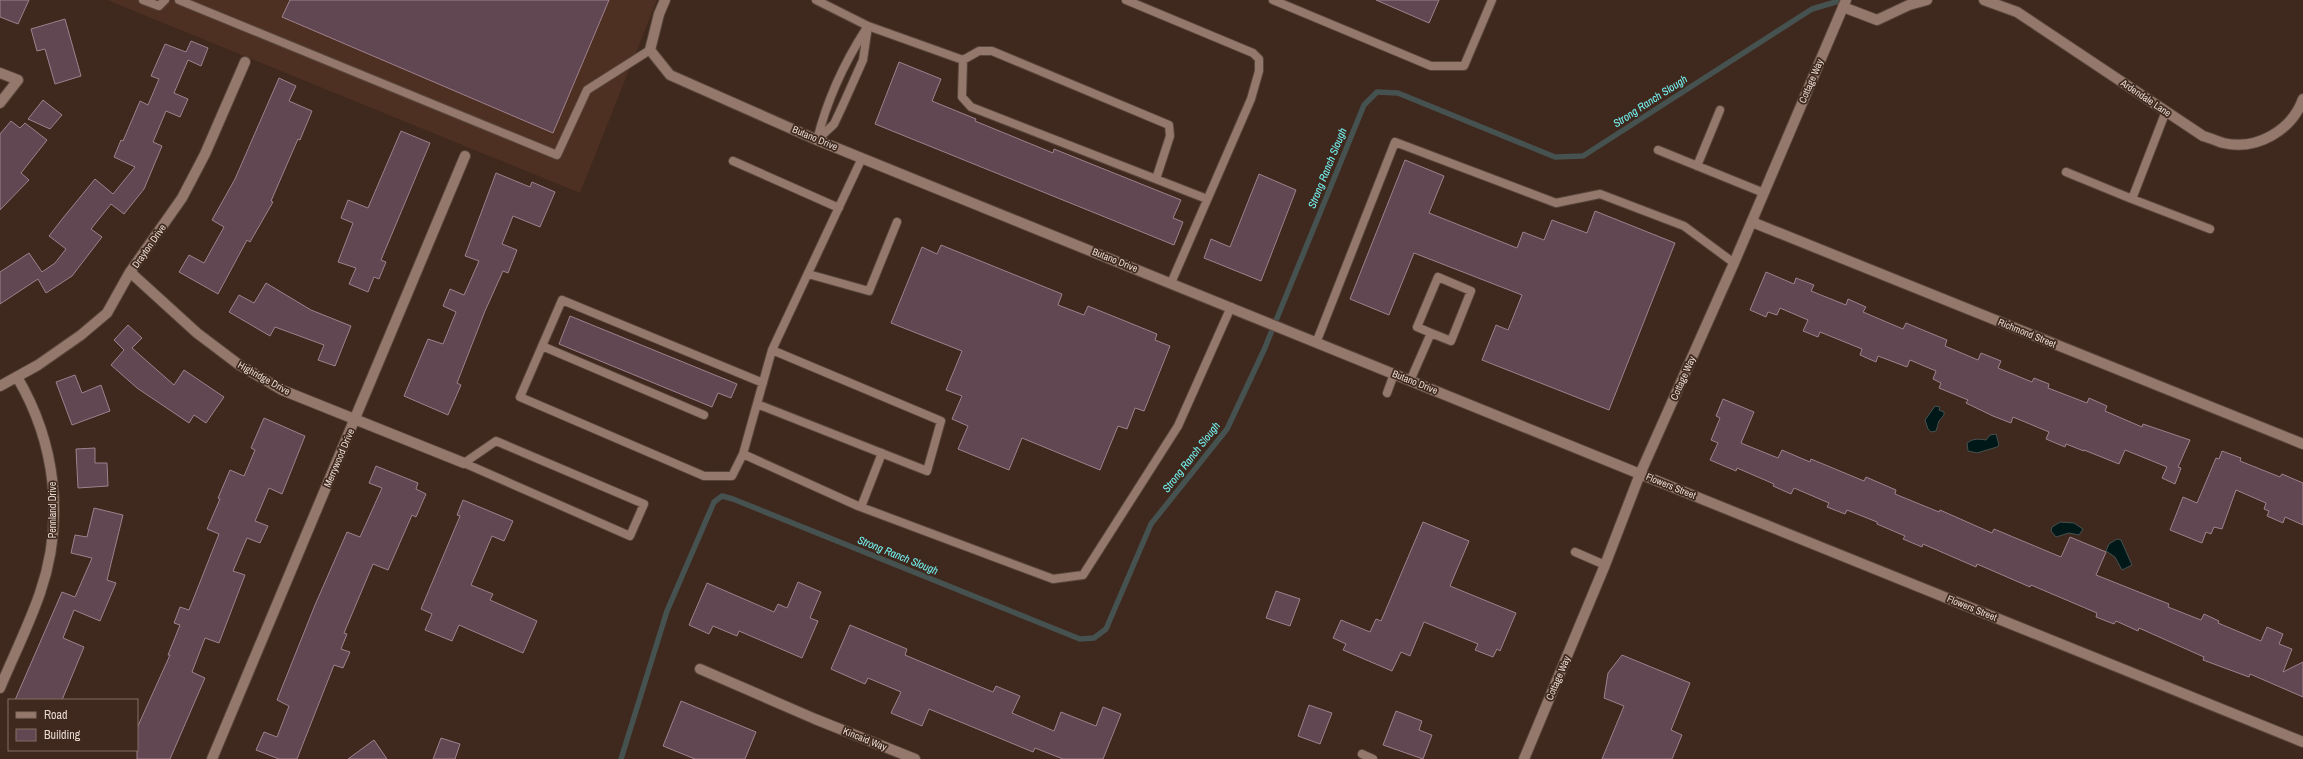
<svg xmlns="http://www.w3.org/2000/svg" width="2303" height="759" viewBox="0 0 2303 759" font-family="'Archivo Narrow',sans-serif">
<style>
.built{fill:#4d3021}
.water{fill:#001818;stroke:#465250}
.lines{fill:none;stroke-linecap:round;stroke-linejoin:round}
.stream{stroke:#465250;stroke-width:5.5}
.building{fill:#614752;stroke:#9e818d}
.service-casing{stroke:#58453b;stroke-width:10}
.minor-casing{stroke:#58453b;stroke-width:12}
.tertiary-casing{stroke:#58453b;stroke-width:12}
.service{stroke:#94786c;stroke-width:8}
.minor{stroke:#94786c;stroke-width:10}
.tertiary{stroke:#94786c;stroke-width:10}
.labels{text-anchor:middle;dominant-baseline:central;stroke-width:3.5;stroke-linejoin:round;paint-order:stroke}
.street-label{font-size:10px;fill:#e8d9d2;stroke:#3f281d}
.water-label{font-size:11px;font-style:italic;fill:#73f6f6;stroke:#3f281d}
</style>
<rect width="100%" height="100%" fill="#3f281d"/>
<!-- built -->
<path class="built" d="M107,0h550l-77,193z"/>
<!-- water -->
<path class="water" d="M1935,406l5,1 -1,3 5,2v3l-5,6 -3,10 -5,1 -3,-3 -3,-9z
M1996,434l3,11 -2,2 -20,6 -9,-2 -1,-8c7,-5 11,-4 19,-3l4,-5z
M2060,522l14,1 9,6 -4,6 -10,-2 -13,4 -5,-6 1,-4z
M2117,539l4,1 11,25 -10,5 -7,-13 -9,-6 3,-7z"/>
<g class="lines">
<!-- stream -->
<path class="stream" d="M621,759l46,-148 47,-109 8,-6 11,3 347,140 14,-1 12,-9 45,-105 76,-95 37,-79 100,-245 13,-13 21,1 157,64 28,-1 229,-147 30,-9"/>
</g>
<!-- building -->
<path class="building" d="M0,0h29l-11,24 -18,-7z
M290,0h319l-56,133 -271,-116z
M1376,0h63l-10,23z
M65,19l16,57 -26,8 -10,-35 -8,2 -6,-22z
M191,41l17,7 -7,18 -13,-6 -14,33 14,6 -8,18 -14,-6 -13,31 9,4 -18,43 -20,25 -13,-10 -20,25 11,8 -30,39 -26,17 -8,-14 -38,25v-32l29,-19 13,19 13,-9 11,-14 -17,-13 14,-18 32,-39 18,15 22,-27 -21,-10 7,-17 2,1 17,-40 8,4 11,-26 -8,-3 14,-32 21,8z
M899,62l42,17 -9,22 44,18 -1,2 78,32 1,-4 127,51 -8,18 10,4 -9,23 -299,-121z
M279,78l17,8 -7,15 23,10 -12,29 -2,-1 -27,62 2,1 -23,40 -3,-2 -29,54 -39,-22 10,-17 15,8 20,-36 -12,-7 23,-41z
M43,100l19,15 -12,14 -22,-10z
M11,121l9,7 5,-5 22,17 -26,33 8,7 -29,30v-76z
M401,131l29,12 -49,117 5,2 -7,17 -5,-2 -6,15 -19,-8 7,-16 -18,-6 15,-39 -12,-5 7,-18 20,8z
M1405,160l39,16 -15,37 88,35 6,-16 21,8 8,-20 35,13 8,-22 80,32 -66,167 -127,-50 14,-35 12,5 14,-35 -108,-42 -25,62 -39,-16z
M496,173l34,14 2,-5 23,10 -15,35 -27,-11 -11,28 15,6 -9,23 -5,-2 -18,40 -28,72 4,2 -13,30 -44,-19 24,-57 15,5 13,-32 -13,-6 7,-17 14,6 15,-34 -14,-5z
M1259,174l37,16 -35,91 -57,-23 7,-19 19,8z
M941,245l121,49 -4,11 26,10 4,-9 69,28 -2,6 15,6 -26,65 -9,-3 -8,21 -9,-3 -18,44 -78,-32 -13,32 -51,-21 10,-23 -16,-7 10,-23 -16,-6 16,-39 -71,-28 31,-76 15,7z
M1766,272l28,12 2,-6 18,7 -3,6 35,14 2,-6 18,8 -3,5 40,17 3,-6 41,17 -2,6 33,14 3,-7 20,8 -3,7 34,14 2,-4 15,6 -1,4 39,15 2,-5 18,8 -2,5 37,16 1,-3 47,16 -12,27 3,1 -6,16 -13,-6 5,-11 -42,-17 -6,14 -35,-14v1l-18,-7 -1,3 -19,-8 3,-7 -36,-15 -2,6 -18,-7 -27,-13 2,-3 -29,-12 2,-5 -8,-4 3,-8 -26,-11 -3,7 -29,-11 -2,6 -16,-7 2,-6 -42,-17 -2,5 -15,-6 5,-11 -28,-12 -3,7 -9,-3 -2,5 -16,-7z
M266,283l45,27 40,16 -16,40 -17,-6 6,-15 -49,-18 -5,9 -41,-24 10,-17 15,8z
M570,316l167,68 -6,14 -13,-5 -6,14 -153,-63z
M128,325l14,13 -10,10 42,37 10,-15 40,27 -18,26 -12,-8 -5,8 -52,-35 -26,-23 13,-15 -10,-10z
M75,375l7,18 19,-8 9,26 -38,14 -16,-43z
M1723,399l31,13 -13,31 37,15 4,-8 28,12 1,-3 53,22 2,-4 30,13 -1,4 44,18 1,-2 52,23 2,-4 67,28 9,-20 36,15 -10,23 73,29 -1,3 33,13 3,-6 15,7 -1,2 43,18 6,-14 16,7 -4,10 13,5 -9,23 20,-10v35l-53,-23 -1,3 -46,-17 1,-3 -65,-29 -1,3 -22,-10 -2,3 -18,-7 1,-4 -66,-28 -1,2 -53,-23 -1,3 -53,-23 -1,3 -19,-8 2,-3 -28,-12v-2l-30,-12 -2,4 -18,-7 2,-4 -35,-15 -3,6 -18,-8 1,-2 -37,-16 -1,3 -26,-11 8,-17 -7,-3 9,-22 -4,-2z
M264,418l41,18 -23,58 -13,-6 -14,33 13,5 -8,17 -13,-5 -14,33 12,4 -26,68 -14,-5 -13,34 13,6 -35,81h-33v-31l33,-73h-2l12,-30 -6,-2 6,-16 9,3 30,-76 -12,-5 13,-30 -2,-1 12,-28 14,6 11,-26 -4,-2z
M95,448v15h12l1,23 -30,2 -2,-39z
M2222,451l19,7 -1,3 40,16 2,-3 21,9v42l-18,-8 -2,6 -16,-7 2,-5 -5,-2 2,-6 -30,-13 -14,39 -8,-2 -3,7 -5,-2 -4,11 -32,-13 13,-33 14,6 19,-45 3,1z
M376,466l42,17 -2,6 10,5 -10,23 -4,-2 -24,55 -15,-6 -29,69 3,1 -6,15 9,3 -7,16 -9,-3 -37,94h-18l-23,-9 8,-18 13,5 12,-31 -12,-6 38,-95 32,-73 13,5 22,-49 -13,-5z
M463,500l50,21 -9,20 -12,-5 -21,49 22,9 -3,6 47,21 -14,32 -64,-28 -7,16 -27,-11 7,-16 -11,-5 39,-93 -3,-1z
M94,508l29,7 -16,65 9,3 -16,38 -26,-11 -11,28 21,9 -22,53h-47l47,-108 13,5 17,-39 -21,-5 4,-18 12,2z
M1423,522l46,19 -19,45 66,27 -16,38 -3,-2 -4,8 -18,-7 3,-6 -54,-22 -14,34 -9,-4 -9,19 -49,-21 3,-6 -13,-6 8,-18 29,12 6,-13 5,2z
M798,582l23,10 -11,26 8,3 -16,37 -63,-27 -2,5 -24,-10 -4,8 -20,-9 18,-42 67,29 4,-8 9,4z
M1276,591l24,8 -10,27 -24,-8z
M850,625l57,24 -2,6 88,37 3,-6 24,10 -8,17 42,18 7,-19 35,14 7,-19 18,7 -18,45h-40l-28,-11 -2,4 -104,-43 -7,17 -31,-13 10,-21 -33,-14 -3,6 -34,-15z
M1622,655l68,28 -19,47 11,5 -10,24h-70l22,-53 -20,-8 4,-25z
M681,701l75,31 -11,27h-50l-32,-13z
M1309,705l23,8 -12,31 -22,-8z
M1396,711l26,10 -3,9 13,5 -9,24 -40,-14z
M441,738l19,6 -5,15h-22z
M374,740l13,19h-39z"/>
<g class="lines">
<!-- service casing -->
<g class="service-casing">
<path id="service" d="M143,0l16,6 6,-6
M179,0l378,155 30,-65 63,-40
M816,0l52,26 95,34 16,-9h13l177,74 1,11 -14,43
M1126,0l127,53 6,6v12l-8,28 -80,184
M1273,0l158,66h33l28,-66
M963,60l-1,37 9,10 236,92
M817,140l17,-16 8,-17 21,-47 5,-34
M817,140c10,-40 27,-77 49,-111
M1658,150l106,43
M862,158l-90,192 -29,104 115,52 195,73 30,-4 95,-149 53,-119
M733,161l106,47
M1697,166l23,-56
M2066,172l66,27 34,-88
M2132,199l78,30
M808,274l61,17 28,-69
M1316,343l79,-201 161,61 44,-9 84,32 50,37
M542,346l162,69
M1410,381l21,-48 -14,-6 21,-50 33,14 -20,50 -20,-8
M1387,393l7,-19
M757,404l170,67 14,-50 -169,-71
M496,441l148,63 -14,32 -166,-73z
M743,454l-11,22h-28l-184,-79 42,-97 201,83
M861,507l21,-54
M1575,552l30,13
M1362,754l11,5"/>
</g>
<!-- minor casing -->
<g class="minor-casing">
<path id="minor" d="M1984,0l33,12 186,124c7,2 14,5 20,7 34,8 69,-13 80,-44
M1843,7l34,13 32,-15 18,-5
M0,73l18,7 -18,23
M1752,222l551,222
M130,272l67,61 41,31 44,26 182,73
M0,386l38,-21 43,-30 26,-22 23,-41 52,-74 23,-44 40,-92
M1640,474l663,268
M700,669l115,50 100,40
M0,688c13,-31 29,-63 40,-95 25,-72 16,-150 -23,-216
M212,759l253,-603"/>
</g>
<!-- tertiary casing -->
<g class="tertiary-casing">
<path id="tertiary" d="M665,0l-6,14 -9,36 20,25 147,65 823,334
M1524,759l81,-194 35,-91 94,-211 112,-263"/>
</g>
<!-- service -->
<use href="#service" class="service"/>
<!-- minor -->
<use href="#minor" class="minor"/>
<!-- tertiary -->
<use href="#tertiary" class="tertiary"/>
</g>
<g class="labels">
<!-- street labels -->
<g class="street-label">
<text transform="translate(1811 81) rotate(-67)">Cottage Way</text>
<text transform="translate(2146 98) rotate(34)">Ardendale Lane</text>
<text transform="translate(815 138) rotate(23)">Butano Drive</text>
<text transform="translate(149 246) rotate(-55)">Drayton Drive</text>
<text transform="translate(1115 260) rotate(22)">Butano Drive</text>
<text transform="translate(2027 333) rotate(22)">Richmond Street</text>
<text transform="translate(264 378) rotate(29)">Highridge Drive</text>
<text transform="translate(1683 378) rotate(-66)">Cottage Way</text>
<text transform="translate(1415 382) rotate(22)">Butano Drive</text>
<text transform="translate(339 458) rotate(-67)">Merrywood Drive</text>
<text transform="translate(1671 486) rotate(22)">Flowers Street</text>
<text transform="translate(52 510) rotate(-90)">Pennland Drive</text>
<text transform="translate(1972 608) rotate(22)">Flowers Street</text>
<text transform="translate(1558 678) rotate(-67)">Cottage Way</text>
<text transform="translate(865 739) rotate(22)">Kincaid Way</text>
</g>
<!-- water labels -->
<g class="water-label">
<text transform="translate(1650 101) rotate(-33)">Strong Ranch Slough</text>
<text transform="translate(1327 168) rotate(-68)">Strong Ranch Slough</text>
<text transform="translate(1191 457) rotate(-52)">Strong Ranch Slough</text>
<text transform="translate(898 555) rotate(22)">Strong Ranch Slough</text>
</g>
</g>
<!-- legend -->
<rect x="8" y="699" width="130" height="52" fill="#3f281d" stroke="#836f65"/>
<rect x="16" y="712" width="20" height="6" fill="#94786c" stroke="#836f65"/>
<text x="44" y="719" font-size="12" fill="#e8d9d2">Road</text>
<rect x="16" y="729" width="20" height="12" fill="#614752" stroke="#836f65"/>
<text x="44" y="739" font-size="12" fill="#e8d9d2">Building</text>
</svg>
